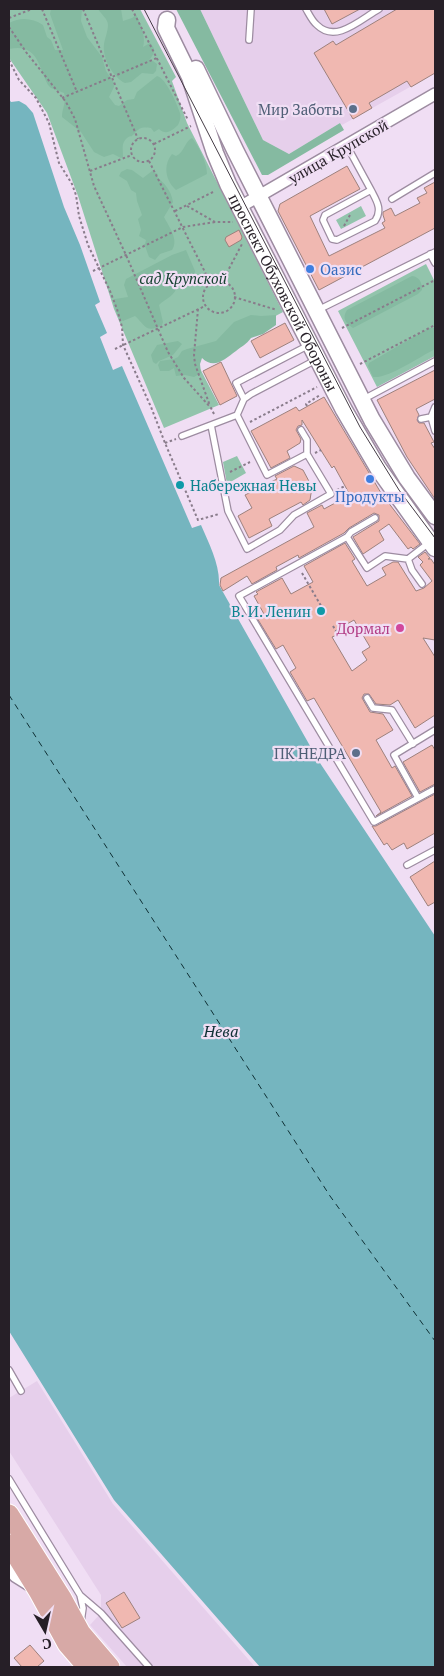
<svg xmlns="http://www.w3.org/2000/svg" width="444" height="1676" viewBox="0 0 444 1676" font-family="'PT Serif',serif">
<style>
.built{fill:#e6cfeb}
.green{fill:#92c4ac}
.forest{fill:#85baa1}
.water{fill:#75b5bf}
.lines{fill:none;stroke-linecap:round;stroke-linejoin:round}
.ferry{stroke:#0f3035;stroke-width:1;stroke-dasharray:6 5;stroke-linecap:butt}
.building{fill:#f0b8b1;stroke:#9d817d;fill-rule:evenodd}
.lane-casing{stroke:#9d8ca1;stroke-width:8}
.street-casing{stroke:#9d8ca1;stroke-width:14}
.secondary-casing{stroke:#9d8ca1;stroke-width:19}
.primary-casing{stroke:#fff;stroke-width:21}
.path{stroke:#897c8b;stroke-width:2;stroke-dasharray:2.5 2.5;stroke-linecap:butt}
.lane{stroke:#fff;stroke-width:5.5}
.street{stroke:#fff;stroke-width:11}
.secondary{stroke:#fff;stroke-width:16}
.primary{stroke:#d7a9a6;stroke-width:19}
.tram{stroke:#453c46;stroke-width:1}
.service-dot{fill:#5c6f8a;stroke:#f0def4;stroke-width:2}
.shop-dot{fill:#3f7fe0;stroke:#f0def4;stroke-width:2}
.culture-dot{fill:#0f9aa8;stroke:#f0def4;stroke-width:2}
.hotel-dot{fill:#d1479c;stroke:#f0def4;stroke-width:2}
.labels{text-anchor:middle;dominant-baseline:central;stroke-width:4.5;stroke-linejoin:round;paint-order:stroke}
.service-label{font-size:15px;fill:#4e5e75;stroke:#f0def4;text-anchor:end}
.street-label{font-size:15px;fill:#261f27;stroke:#f0def4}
.shop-label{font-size:15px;fill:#366cbe;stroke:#f0def4;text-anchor:start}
.park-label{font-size:15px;font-style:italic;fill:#164231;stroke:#f0def4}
.culture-label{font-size:15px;fill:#0d838f;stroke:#f0def4;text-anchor:start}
.hotel-label{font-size:15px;fill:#b23c85;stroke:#f0def4;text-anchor:end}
.water-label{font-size:16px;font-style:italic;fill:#0f3035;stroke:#f0def4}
</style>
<rect width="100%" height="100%" fill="#f0def4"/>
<!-- built -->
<path class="built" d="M200,9h235v64l-93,52 -2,-2 -51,31 -26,-14z
M37,1381l76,123 142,163h-128l-37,-42 11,-12v-18l-92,-144v-53z"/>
<!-- green -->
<path class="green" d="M9,9h131l36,68 -4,4 15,42 96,189 -88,47 24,46 -55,23 -50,-119 -36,-113 -31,-83 -38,-55z
M361,206l5,10 -25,13 -5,-9z
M426,264l9,18v74l-58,31 -39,-76z
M237,456l9,17 -19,11 -4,-22z"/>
<!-- forest -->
<path class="forest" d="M51,9h31l-1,12 6,16 15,20 4,14 8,12v4l-5,10 6,8 4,1 8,-6 7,-1 3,-7 20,-16c9,2 20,28 23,37 1,4 0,8 -2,12 -5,5 -12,11 -19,4l-5,3 -3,-4c-9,-1 -11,-1 -17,6 -5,5 -1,0 -7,4 -6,5 -4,12 -4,19l-2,1 -8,-4 -9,3 -10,-5 -13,-20 -19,-15c0,-9 5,-16 2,-24l-13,-5 -3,-3c-10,-19 -10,-42 -39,-36v-26c12,-6 23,-5 34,2l4,12 4,3 4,10h8l-13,-36z
M98,9h23l2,12 9,-3 4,-3c5,8 10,23 7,32l7,-4c8,8 3,11 -1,18h4l4,3 -1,7 -3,3 -11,-1 -11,9 -6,1c-12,-6 -23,-25 -21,-39 1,-6 4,-13 4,-19 0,-6 -7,-11 -10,-16z
M176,9h24l63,131 26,14 51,-31 4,7 -76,45h-6z
M192,138c7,8 15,25 15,36l-31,16c-11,-10 -13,-25 -4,-36l4,2c9,-4 8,-14 16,-18z
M127,169l5,1 11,8 9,-7 6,3 -1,3c8,7 14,13 16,25l-9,15c5,10 15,22 8,33l-12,4 -5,6 -6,-3 -4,-11 -2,-1 2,-1 1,-4 -7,-4 2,-6 -3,-11 4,-4 -5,-14 -1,-8 -5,-3 -4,-9 -8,-5 2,-4z
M186,250l9,21c0,9 -8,16 -18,14 -1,11 -11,13 -18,20l4,17 -1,3c-16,9 -17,0 -27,-9l-12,5c-7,-4 -7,-13 -10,-20l2,-2 13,-2 -4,-12 2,-6 46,-24z
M412,276c8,1 10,7 10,14l-4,4 -65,34c-8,-5 -11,-10 -6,-18z
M251,315l10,1 15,-1v10l-13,9 -12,4c-5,7 -9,8 -15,13 -11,8 -22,19 -34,7l-2,6 1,9 -7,4 -9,-2 -9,1 -2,-8 -5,3h-9l-2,-6 2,-4 14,-2 4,-2 4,-6 5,-2 29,-8 18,-19z
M429,328h6v21c-14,7 -47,30 -62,28l-5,-11 1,-3z
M178,341l4,3 -9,11 -14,6 -3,3 -3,-2 -2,-7 6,-10z"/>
<!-- water -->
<path class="water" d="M9,99l2,3 8,-1 7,4 7,8 31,94 16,38 20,57 -5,3 12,28 -7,4 13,33 9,-4 70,162 9,-3c8,19 19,39 18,60l99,175 117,176v731h-175l-146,-167 -105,-169z"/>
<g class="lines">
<!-- ferry -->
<path class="ferry" d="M9,695l321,501 105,145"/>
</g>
<!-- building -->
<path class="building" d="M324,9h36l-28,15z
M397,9h38v64l-24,14 -4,-6 -38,22 3,5 -19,11 -39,-66 19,-12 3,4z
M347,166l13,23 -50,27 19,40 56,-28 -3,-5 3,-2 -2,-6v-3l8,-4 4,8 25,-13 -3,-5 10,-5 -3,-5 11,-6v46l-116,62 -41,-79 2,-7z
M239,230l3,7 -1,3 -12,7 -4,-7 1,-3z
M285,323l9,17 -34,18 -9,-17z
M221,362l16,34 -17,9 -17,-34z
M435,370v29l-19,10 3,6 -2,5 2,3h5l10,19 -3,1 4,6v50l-28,-42 -30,-57z
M324,397l57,96 39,51 -7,5 -2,-2 -3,2 -19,-25 -10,7 5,9 -21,14 -10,-17 26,-16v-6l-5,-2 -25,15 -5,5 -45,25 -1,-3 -22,12 1,3 -25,14 -5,-8 -24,15 -3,-6 1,-7 93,-51 -7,-14 15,-8 2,4 26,-14 -16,-29 -2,2 -30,-48v5l-4,1 -2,4 5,9 -1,4 -13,8 3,7 -19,10 -20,-37 45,-24 3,4z
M294,466l9,4 9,17 -2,13 -7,5 -2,-3 -32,17 3,7 -23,12 -11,-22 14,-8 -7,-13 32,-16 -2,-3z
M345,543l10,16 -3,2 15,25 19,-11 -4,-7 11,-6h5l18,29 8,-3 8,-7 -12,-16 3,-3 -5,-5 7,-5 5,6 -2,1h3l4,6v75l-12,-2 12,19v58l-20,13 -17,-28 -8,5 -14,-1 -7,-10h-5l-2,4 8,14 13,2 10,16 -17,10 16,28 3,-2 17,30 -36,20 5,-4 -67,-114 -7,3 -17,-29 6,-4 -13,-23 -7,4 -19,-31 7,-4 -10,-18 4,-2 -2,-2 26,-14 9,16 22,-12 -9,-16zM354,620l16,27 -8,5 5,8 -15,11 -20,-34 5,-2 -2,-4z
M432,745l3,5v34l-15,8 -17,-30z
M435,794v39l-28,16 -3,-6 -12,7 -5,-7 -3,2 -12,-19h4z
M435,861v41l-7,4 -18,-29z
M124,1592l16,26 -18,10 -16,-25z
M30,1645l14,16 -7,6h-15l-8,-9z"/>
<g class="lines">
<!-- lane casing -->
<g class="lane-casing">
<path id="lane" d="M306,9c3,5 6,12 11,16 19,19 44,-6 62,-16
M249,40l2,-31
M347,146l24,44 -46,25 -2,5 9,19 5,1 38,-19c8,-12 1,-21 -4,-31
M392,199l43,-26
M430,254l5,9
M318,310l117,-58
M244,399l-8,-16 73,-38
M362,400l73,-39
M435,407l-4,10 4,14
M421,419l10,-2
M211,425l17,86 19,38 33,-19 14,-15 37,-21 -24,-40
M301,430l6,10v14l-40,21 -30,-60 7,-16 7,-5 59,-31
M182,436l55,-21
M347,537l4,-5 24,-14
M430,542l-22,17 -23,-3 -18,12 -20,-31 -108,59 135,226 61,-33
M408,559l4,11 10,14
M367,698l6,10 19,2 21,34
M418,798l-24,-43 41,-25
M407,865l28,-15
M9,1370l12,21
M9,1479l71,116 21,18 48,54
M80,1595l3,13 -2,14"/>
</g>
<!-- street casing -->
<g class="street-casing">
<path id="street" d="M240,207l195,-113
M9,1569l6,7 16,10"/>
</g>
<!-- secondary casing -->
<g class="secondary-casing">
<g id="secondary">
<path id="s1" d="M167,20l-1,8 24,49 25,76 13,31 116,226 34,58 57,80"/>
<path d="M196,69l39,81 137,270 35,58 28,38"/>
</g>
</g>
<!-- primary casing -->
<g class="primary-casing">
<path id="primary" d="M9,1514l53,84 19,35 29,34
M9,1544l29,47 29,53 20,23"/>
</g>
<!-- path -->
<path class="path" d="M42,9l35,83
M83,9l55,130
M132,9l56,111
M9,18l23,-9
M9,27l17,25 40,50 9,17 19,67 32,69 42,97 16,26 27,30 4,8
M9,60l10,20 17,18 13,25 10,40 13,21 4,11 3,21 9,29 22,46 7,18 5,18 1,18 28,62 14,36 33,77 21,-6
M62,98l95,-40
M131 150a12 12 0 1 1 24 0a12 12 0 1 1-24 0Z
M154,144l37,-18
M149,161l62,123
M90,171l42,-16
M187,206l28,16h18
M175,211l40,-20
M344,226l6,-11 -1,-2
M93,271l90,-44 32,-5
M203 297a16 16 0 1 1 32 0a16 16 0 1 1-32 0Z
M222,282l20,-38
M234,297l43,13
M198,309l-4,46 1,9 15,42
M342,328l93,-48
M115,349l90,-43
M360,364l75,-39
M307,406l-1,-2 14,-9
M250,422l67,-35
M165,443l11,-4
M315,453l6,-3
M230,472l20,-10
M337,490l8,-4
M302,573l22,38
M333,626l5,8"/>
<!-- lane -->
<use href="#lane" class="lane"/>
<!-- street -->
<use href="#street" class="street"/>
<!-- secondary -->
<use href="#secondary" class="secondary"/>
<!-- primary -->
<use href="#primary" class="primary"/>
<!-- tram -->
<path class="tram" d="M144,9l216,418 39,63 36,48"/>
</g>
<!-- markers -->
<g class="service-dot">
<circle cx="353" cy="109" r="5"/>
<circle cx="356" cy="753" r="5"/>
</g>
<g class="shop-dot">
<circle cx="310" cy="269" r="5"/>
<circle cx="370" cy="479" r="5"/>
</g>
<g class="culture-dot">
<circle cx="180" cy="485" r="5"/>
<circle cx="321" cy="611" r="5"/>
</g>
<circle class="hotel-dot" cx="400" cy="628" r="5"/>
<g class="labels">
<!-- service labels -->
<g class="service-label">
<text x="343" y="109">Мир Заботы</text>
<text x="346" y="753">ПК НЕДРА</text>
</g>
<!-- street labels -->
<g class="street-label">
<text transform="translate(338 151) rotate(-30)">улица Крупской</text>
<text stroke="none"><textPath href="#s1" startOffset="298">проспект Обуховской Обороны</textPath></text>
</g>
<!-- shop labels -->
<g class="shop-label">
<text x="320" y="269">Оазис</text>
<text x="370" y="496" text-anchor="middle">Продукты</text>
</g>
<!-- park labels -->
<g class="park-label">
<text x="183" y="278">сад Крупской</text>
</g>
<!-- culture labels -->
<g class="culture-label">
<text x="190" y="485">Набережная Невы</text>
<text x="311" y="611" text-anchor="end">В. И. Ленин</text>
</g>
<!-- hotel labels -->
<g class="hotel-label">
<text x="390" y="628">Дормал</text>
</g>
<!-- water labels -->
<g class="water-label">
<text x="221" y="1031">Нева</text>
</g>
</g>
<!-- border -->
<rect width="444" height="1676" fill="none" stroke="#261f27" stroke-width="20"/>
<!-- north arrow -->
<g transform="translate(45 1631) rotate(171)" stroke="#f0def4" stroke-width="4" paint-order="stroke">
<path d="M0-4L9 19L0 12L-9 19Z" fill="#261f27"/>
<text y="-8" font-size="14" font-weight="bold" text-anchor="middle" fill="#261f27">С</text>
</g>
</svg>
